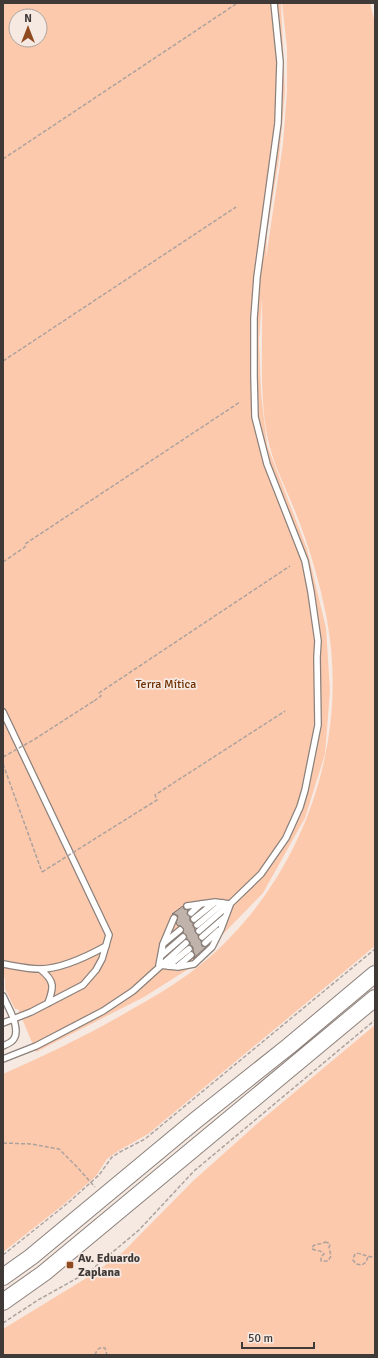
<svg xmlns="http://www.w3.org/2000/svg" width="378" height="1358" viewBox="0 0 378 1358" font-family="Signika,sans-serif">
<style>
.green{fill:#fdc9ad;fill-rule:evenodd}
.building{fill:#bfb3ac;stroke:#776c66}
.lines{fill:none;stroke-linecap:round;stroke-linejoin:round}
.lane-casing{stroke:#8c817b;stroke-width:8}
.secondary-casing{stroke:#8c817b;stroke-width:18}
.path{stroke:#aca29d;stroke-width:1.5;stroke-dasharray:4 2;stroke-linecap:butt}
.lane{stroke:#fff;stroke-width:5.5}
.secondary{stroke:#fff;stroke-width:16}
.path-bridge{stroke:#aca29d;stroke-width:1.5;stroke-dasharray:4 2;stroke-linecap:butt}
.poi-dot{fill:#8f4a20;stroke:#f6e9e2;stroke-width:1.5}
.labels{text-anchor:middle;dominant-baseline:central;stroke-width:3.5;stroke-linejoin:round;paint-order:stroke}
.park-label{font-size:12px;fill:#6e2f01;stroke:#f6e9e2}
.poi-label{font-size:12px;font-weight:bold;fill:#3f3a37;stroke:#f6e9e2;text-anchor:start}
</style>
<rect width="100%" height="100%" fill="#f6e9e2"/>
<!-- green -->
<path class="green" d="M3,3h278l4,88 -6,67 -12,75 -1,25 17,-114 4,-53v-43l-5,-45h88l5,20v923l-227,188 -30,17 -11,8 -11,17 -33,29 -60,47v-178c45,-20 89,-41 131,-66 25,-14 50,-29 71,-47 97,-82 145,-217 122,-341 -7,-37 -18,-74 -32,-109 -10,-25 -23,-49 -28,-76 -8,-45 -4,-92 -5,-137l-3,43 2,52 6,52 40,104 19,79 4,63 -5,63 -20,64 -42,75 -73,75 -46,29 -108,55 -18,-43h-3l-10,-20v-10l-2,-5zM16,16h24v24h-24z
M375,1025v330h-372v-26l90,-55 30,-22 70,-71 66,-59z"/>
<!-- building -->
<path class="building" d="M183,906l1,3 4,1 -1,4 3,3v4l3,2v3l2,3v3l3,3 1,4 2,2 1,5 4,1 -13,12 2,-4 -2,-4v-4l-3,-2v-3l-3,-3 -1,-4 -3,-2v-5l-2,-2h-3l-2,-3 2,-7 -3,-2h-3z"/>
<g class="lines">
<!-- lane casing -->
<g class="lane-casing">
<path id="lane" d="M3,712l106,223 -7,24 -6,11 -13,15 -52,27 -28,11
M187,906l28,-4 15,2
M191,913l10,-9
M194,919l20,-16
M197,925l26,-22
M199,931l31,-27 31,-30 25,-36 14,-31 5,-17 13,-65 -1,-68 1,-16 -7,-49 -6,-31 -38,-97 -12,-47 -1,-41v-58l3,-41 21,-154 2,-61 -6,-59
M202,937l23,-20
M205,943l13,-12
M163,944l17,-14
M161,956l22,-19
M3,964c12,2 25,5 37,5 20,0 48,-13 66,-23
M159,965l19,2 16,-3 18,-17 9,-18 9,-24
M159,965l4,-21 11,-26
M168,966l21,-17
M178,966l13,-11
M40,969c15,12 14,18 8,34
M3,996c5,11 20,35 9,45 -2,2 -7,4 -9,5
M3,1059l33,-13 67,-35 30,-20 53,-48"/>
</g>
<!-- secondary casing -->
<g class="secondary-casing">
<path id="secondary" d="M3,1277l28,-20 165,-137 93,-74 86,-72
M3,1302l41,-29 331,-275"/>
</g>
<!-- path -->
<path class="path" d="M3,159l233,-155
M3,361l233,-154
M3,562l22,-15v-3l215,-142
M94,701l7,-5 -2,-3 191,-127
M3,764l39,108
M144,808l13,-8 -2,-5 130,-84
M3,1143l28,1 28,5 19,19 17,19
M325,1242l4,1 1,2 -1,2 2,9 -3,5h-7v-4l3,-3c-3,-4 -8,-3 -12,-5l1,-3c4,-3 8,-1 12,-4z
M3,1255l65,-52 31,-28 13,-18 8,-5 25,-13 230,-190
M368,1257l-2,5 -4,3 -6,-1 -3,-4 1,-4 2,-3c7,1 12,4 19,4
M3,1323l35,-23 52,-29 49,-41 55,-59 181,-151
M95,1355c2,-6 4,-8 10,-7l2,7"/>
<!-- lane -->
<use href="#lane" class="lane"/>
<!-- secondary -->
<use href="#secondary" class="secondary"/>
<!-- path-bridge -->
<path class="path-bridge" d="M3,757l32,-18 59,-38
M42,872l102,-64"/>
</g>
<!-- markers -->
<rect class="poi-dot" x="66" y="1261" width="8" height="8" rx="2"/>
<g class="labels">
<!-- park labels -->
<g class="park-label">
<text x="166" y="684">Terra Mítica</text>
</g>
<!-- poi labels -->
<g class="poi-label">
<text x="78" y="1258">Av. Eduardo<tspan x="78" dy="14">Zaplana</tspan></text>
</g>
</g>
<!-- border -->
<rect width="378" height="1358" fill="none" stroke="#3f3a37" stroke-width="8"/>
<!-- north arrow -->
<g transform="translate(28 28)"><circle r="19" fill="#f6e9e2" stroke="#ada39e"/>
<path d="M0-3L7 15L0 10L-7 15Z" fill="#8f4a20"/>
<text y="-6" font-size="11" font-weight="bold" text-anchor="middle" fill="#3f3a37">N</text>
</g>
<!-- scale -->
<path d="M242 1342v6h72v-6" fill="none" stroke="#3f3a37" stroke-width="2"/>
<text x="248" y="1342" font-size="12" fill="#3f3a37" stroke="#f6e9e2" stroke-width="3" paint-order="stroke">50 m</text>
</svg>
